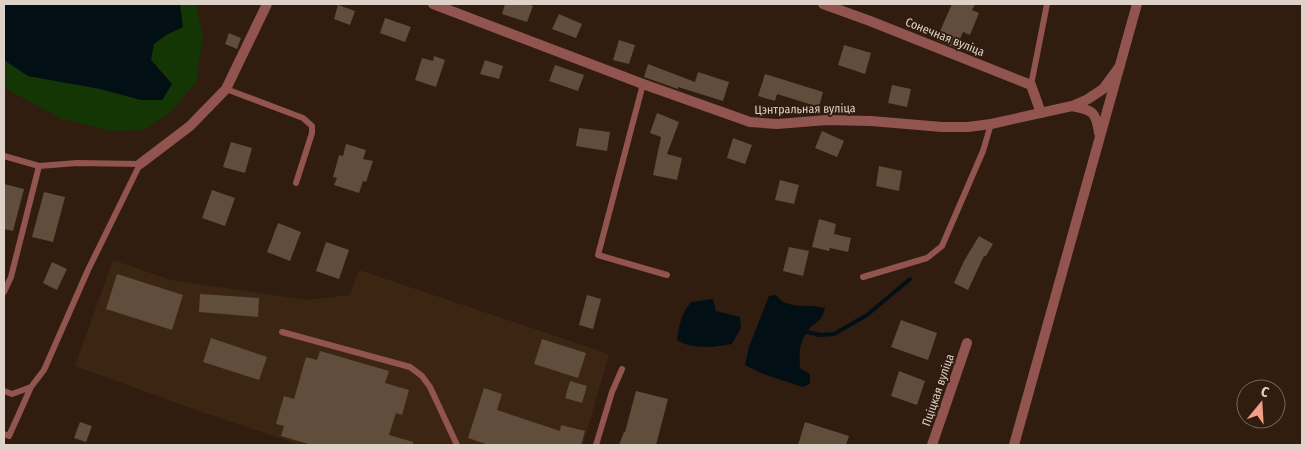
<svg xmlns="http://www.w3.org/2000/svg" width="1306" height="449" viewBox="0 0 1306 449" font-family="'Fira Sans Condensed',sans-serif">
<style>
.built{fill:#3c2513}
.green{fill:#143504}
.water{fill:#020f15}
.lines{fill:none;stroke-linecap:round;stroke-linejoin:round}
.stream{stroke:#020f15;stroke-width:4}
.building{fill:#614d3c}
.service{stroke:#92544e;stroke-width:6}
.minor{stroke:#92544e;stroke-width:10}
.tertiary{stroke:#92544e;stroke-width:10}
.labels{text-anchor:middle;dominant-baseline:central;stroke-width:4;stroke-linejoin:round;paint-order:stroke}
.street-label{font-size:12px;fill:#ded1c8;stroke:#301d0f}
</style>
<rect width="100%" height="100%" fill="#301d0f"/>
<!-- built -->
<path class="built" d="M113,260l58,20 136,20 43,-5 9,-25 250,84 -26,91h-283l-107,-36 -118,-43z"/>
<!-- green -->
<path class="green" d="M4,4l143,69 3,-41 16,-28h30l7,32 -7,46 -26,31 -26,17 -33,1 -49,-12 -58,-31z"/>
<!-- water -->
<path class="water" d="M4,4h176l3,23 -17,8 -12,9 -3,16 21,24 -10,16h-21l-41,-11 -72,-13 -24,-16z
M776,295c11,16 33,8 49,13 -4,16 -11,13 -19,25 -7,11 -7,22 -6,35l10,6v10l-7,3 -40,-13 -18,-9 4,-18 20,-51z
M713,299l3,12 24,6 1,11 -9,16c-17,3 -39,6 -55,-4 2,-15 4,-26 14,-38z"/>
<g class="lines">
<!-- stream -->
<path class="stream" d="M807,332l13,3 14,-1 33,-19 43,-36"/>
</g>
<!-- building -->
<path class="building" d="M505,4h21l7,2 -6,16 -25,-8z
M952,4h23l-3,6 7,3 -9,22 -7,-3 -7,16 -20,-8z
M338,5l17,6 -5,14 -16,-6z
M559,14l23,10 -6,14 -24,-9z
M385,18l26,9 -6,15 -25,-9z
M229,33l12,5 -4,11 -12,-5z
M619,40l16,5 -6,19 -16,-4z
M844,45l27,8 -6,21 -27,-9z
M434,56l11,4 -9,27 -21,-7 7,-22 11,3z
M485,60l18,6 -4,13 -19,-5z
M648,64l47,18 3,-10 31,10 -6,19 -45,-14v2l-34,-12z
M555,65l29,10 -6,16 -29,-10z
M765,74l58,18 -4,15 -42,-13 -2,7 -17,-5z
M892,85l19,4 -4,18 -19,-4z
M657,113l22,9 -12,32 15,4 -5,22 -24,-5 8,-38 -11,-4z
M579,128l31,4 -3,19 -31,-5z
M822,131l22,10 -7,16 -22,-9z
M733,138l19,7 -7,19 -18,-6z
M231,142l21,6 -7,25 -22,-6z
M346,144l20,6 -3,9 10,2 -7,21 -3,-1 -4,12 -25,-8 3,-7 -4,-1 6,-22 4,1z
M879,166l23,5 -3,20 -23,-5z
M780,180l19,5 -5,19 -19,-4z
M4,184l20,5 -11,42 -9,-2z
M212,190l23,8 -10,28 -23,-8z
M44,192l21,5 -12,45 -21,-5z
M819,219l17,5 -2,10 17,4 -3,14 -18,-4 -1,3 -17,-4z
M278,223l23,9 -11,29 -23,-9z
M979,236l14,8 -7,12h-2l-16,34 -14,-7 10,-22z
M326,242l23,8 -10,29 -23,-8z
M789,247l20,4 -6,25 -20,-5z
M52,262l15,7 -10,21 -14,-7z
M117,274l66,21 -11,35 -66,-21z
M200,294l59,4 -1,19 -59,-5z
M587,295l14,4 -8,30 -14,-4z
M901,320l36,13 -9,27 -37,-13z
M211,338l56,19 -8,23 -56,-18z
M542,339l44,14 -8,25 -44,-14z
M320,351l69,20 -4,12 24,7 -7,25 -6,-2 -7,22 24,7v3h-101l-31,-9 3,-10 -8,-2 8,-28 10,3 12,-42 11,3z
M899,371l26,10 -8,24 -26,-9z
M570,381l17,5 -5,17 -17,-5z
M484,388l18,6 -5,16 63,21 1,-6 24,6 -4,14h-92l-21,-7z
M636,391l32,8 -12,46h-37l5,-13h1z
M80,422l12,4 -6,16 -12,-4z
M805,422l44,14 -3,9h-48z"/>
<g class="lines">
<!-- service -->
<path class="service" d="M643,84l-45,171 69,20
M1031,85l16,-81
M226,89l77,29 9,8v7l-16,50
M4,156l35,10 38,-3 63,1 -52,106 -44,100 -13,17 -22,49 -5,-2
M863,277l64,-19 15,-12 41,-95 8,-27
M4,292l7,-15 28,-111
M282,332l128,35 12,9 8,11 27,58
M4,391l8,3 19,-7
M596,445l16,-53 10,-23"/>
<!-- minor -->
<path class="minor" d="M823,4l47,17 161,64 10,28
M140,164l50,-38 36,-37 41,-85
M932,445l35,-102"/>
<!-- tertiary -->
<path class="tertiary" d="M433,4l210,80 107,38 27,2 50,-4 44,1 71,6h26l23,-3 81,-18 16,-7 15,-10 17,-23
M1072,106c21,4 24,6 27,27
M1014,445l123,-441"/>
</g>
<g class="labels">
<!-- street labels -->
<g class="street-label">
<text transform="translate(945 37) rotate(22)">Сонечная вуліца</text>
<text transform="translate(805 109) rotate(-1)">Цэнтральная вуліца</text>
<text transform="translate(938 390) rotate(-71)">Пціцкая вуліца</text>
</g>
</g>
<!-- border -->
<rect width="1306" height="449" fill="none" stroke="#ded1c8" stroke-width="10"/>
<!-- north arrow -->
<g transform="translate(1261 404) rotate(18)"><circle r="24" fill="#301d0f" stroke="#766559"/>
<path d="M0-4L9 19L0 12L-9 19Z" fill="#f49e8a"/>
<text y="-8" font-size="14" font-weight="bold" text-anchor="middle" fill="#ded1c8">С</text>
</g>
</svg>
